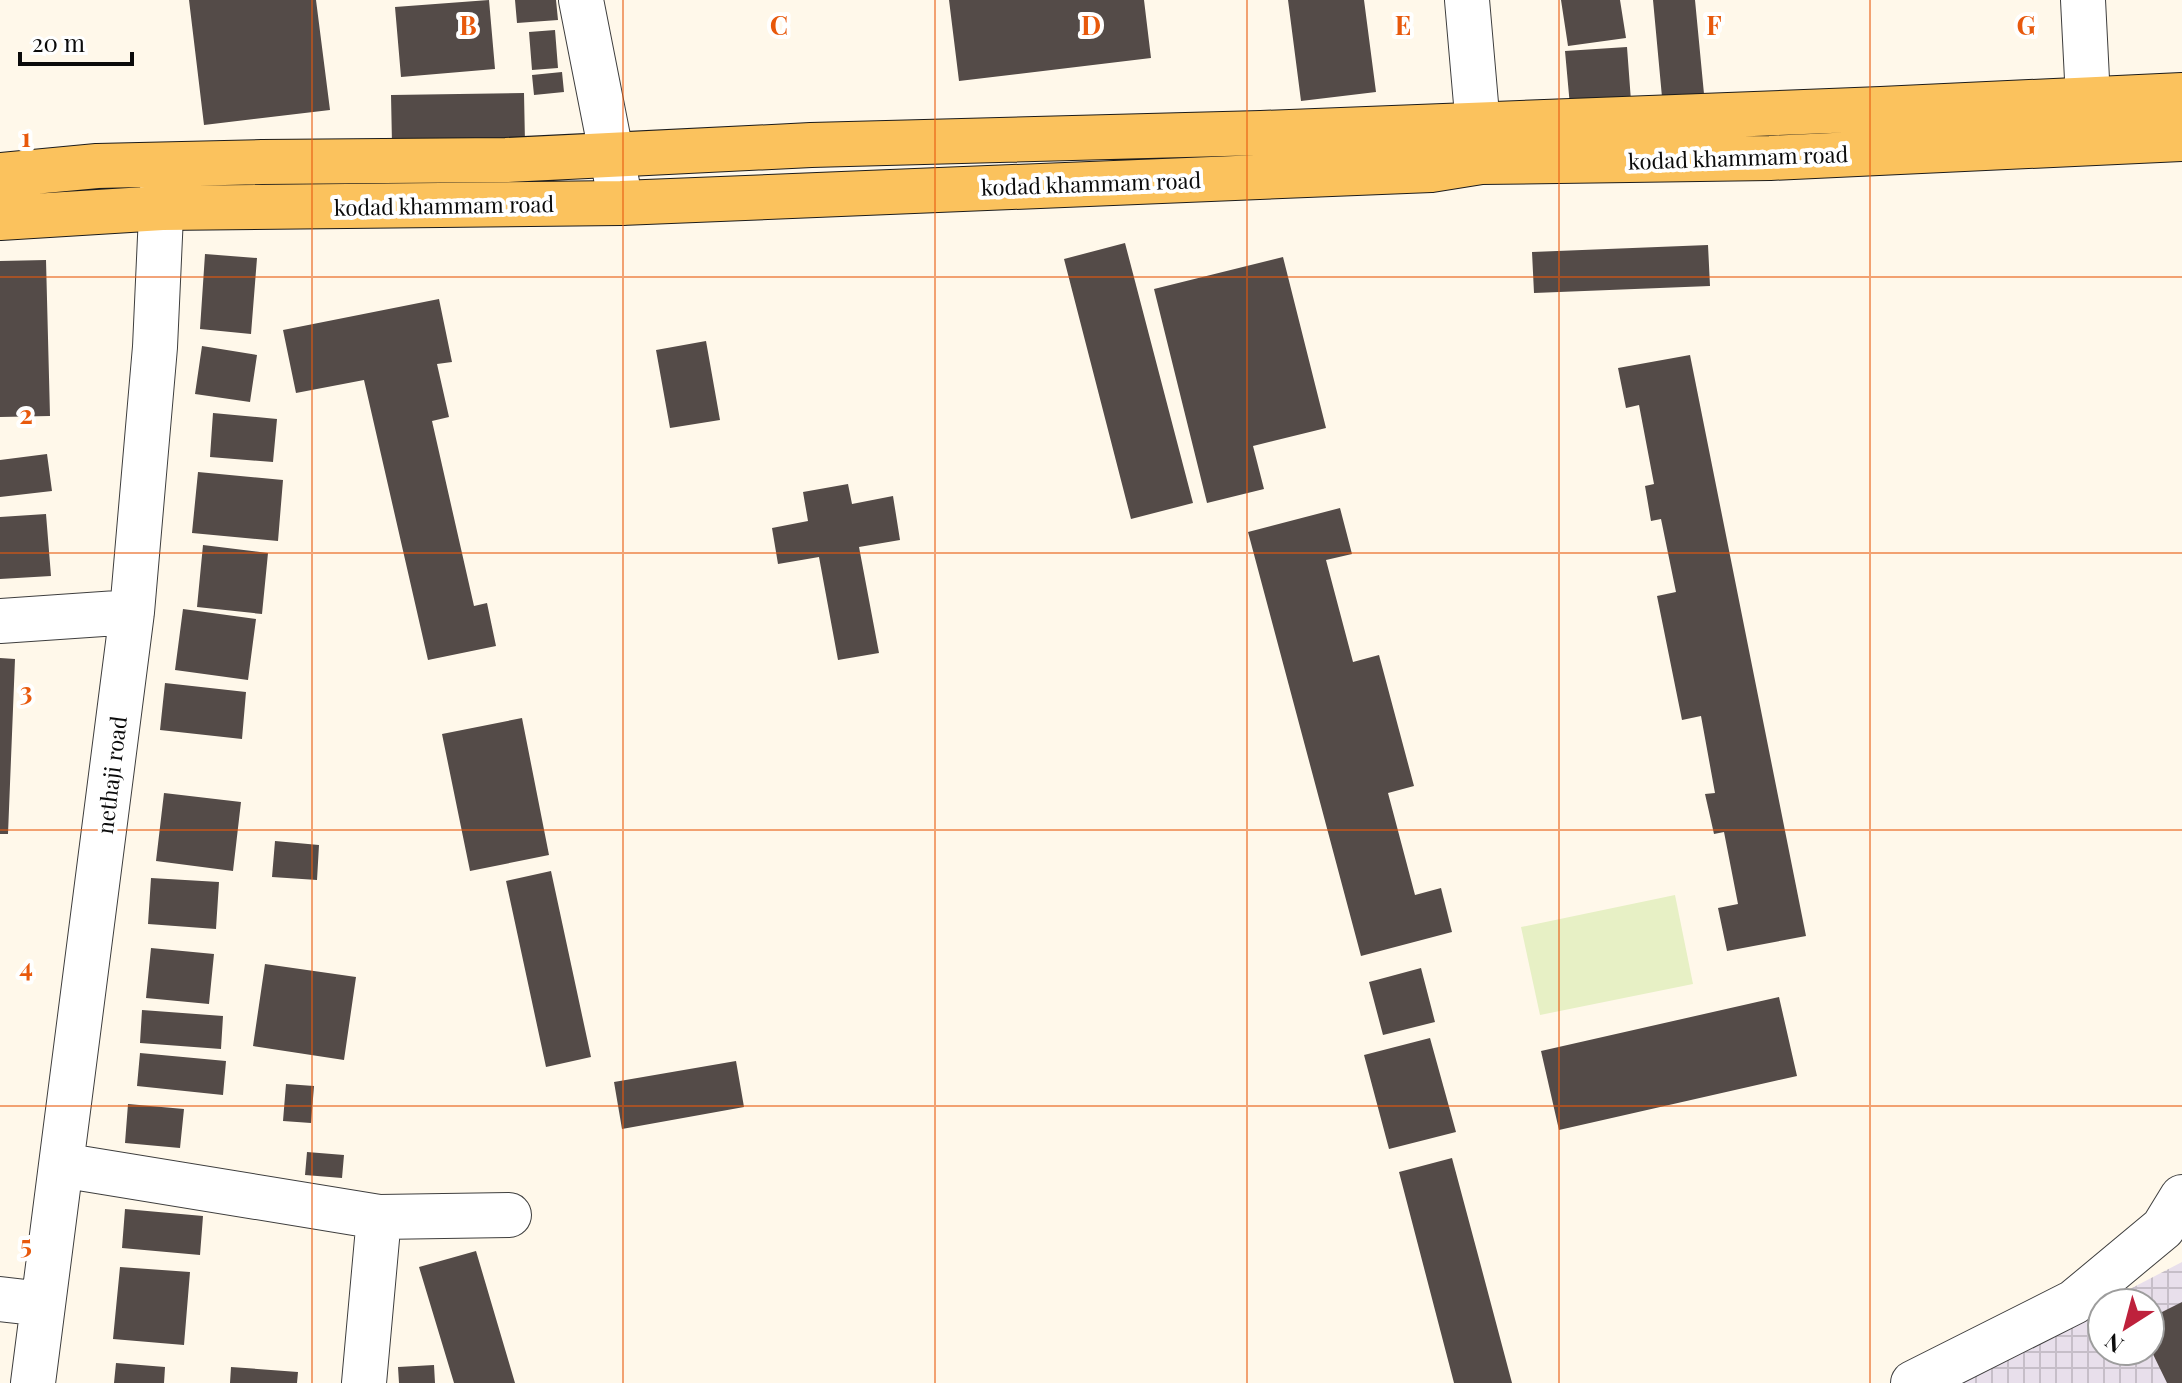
<svg xmlns="http://www.w3.org/2000/svg" width="2182" height="1383" viewBox="0 0 2182 1383" font-family="'Playfair Display',serif">
<style>
.industrial{fill:url(#industrial-grid)}
.pitch{fill:#e7f0c5}
.building{fill:#544b48}
.lines{fill:none;stroke-linecap:round;stroke-linejoin:round}
.minor-casing{stroke:#3e3e3e;stroke-width:46}
.major-casing{stroke:#1c1c1c;stroke-width:46}
.minor{stroke:#fff;stroke-width:44}
.major{stroke:#fbc25d;stroke-width:44}
.grid{fill:none;stroke:#e8590c;stroke-width:2;stroke-opacity:0.55}
.labels{text-anchor:middle;dominant-baseline:central;stroke-width:8;stroke-linejoin:round;paint-order:stroke}
.street-label{font-size:22px;fill:#0b0b0b;stroke:#fff}
.grid-label{font-size:26px;text-anchor:middle;font-weight:bold;fill:#e8590c;stroke:#fff;stroke-width:8;stroke-linejoin:round;paint-order:stroke}
</style>
<defs>
<pattern id="industrial-grid" width="8" height="8" patternUnits="userSpaceOnUse" patternTransform="scale(2)"><rect width="8" height="8" fill="#e8dfeb"/><path d="M0 4h8M4 0v8" fill="none" stroke="#c6bec8"/></pattern>
</defs>
<rect width="100%" height="100%" fill="#fff8ea"/>
<!-- industrial -->
<path class="industrial" d="M2182,1262v121h-233l153,-79v47h48v-48h-47z"/>
<!-- pitch -->
<path class="pitch" d="M1675,895l18,89 -153,31 -19,-88z"/>
<!-- building -->
<path class="building" d="M189,0h127l14,110 -126,15z
M489,0l6,69 -94,8 -6,-70z
M515,0h41l2,20 -41,3z
M949,0h195l7,58 -192,23z
M1288,0h76l12,92 -75,9z
M1561,0h59l6,38 -58,8z
M1653,0h42l9,94 -42,3z
M555,30l3,38 -26,2 -3,-38z
M1627,47l4,54 -61,5 -5,-55z
M562,72l2,20 -30,3 -2,-20z
M524,93l1,50 -133,1 -1,-49z
M1125,243l68,260 -62,16 -67,-260z
M1708,245l2,41 -176,7 -2,-41z
M205,254l52,4 -6,76 -51,-5z
M1283,257l43,171 -73,18 11,43 -57,14 -53,-214z
M46,260l4,156 -50,1v-156z
M439,299l13,63 -15,2 12,53 -17,4 42,185 13,-3 9,43 -68,14 -64,-280 -68,13 -13,-63z
M706,341l14,79 -50,8 -14,-78z
M202,346l55,9 -7,47 -55,-8z
M1690,355l116,581 -79,15 -9,-43 20,-4 -14,-72 -10,2 -9,-40 10,-1 -14,-77 -19,4 -25,-124 19,-4 -15,-73 -10,2 -6,-35 9,-2 -15,-79 -13,3 -8,-40z
M213,413l64,6 -4,43 -63,-5z
M47,454l5,37 -52,6v-37z
M198,472l85,8 -5,61 -86,-8z
M848,484l4,20 41,-8 7,44 -41,7 20,106 -41,7 -19,-103 -41,7 -6,-36 36,-7 -5,-29z
M1340,508l12,46 -26,6 27,102 26,-7 35,131 -26,7 27,102 26,-7 11,44 -91,24 -113,-424z
M46,514l5,62 -51,3v-62z
M203,545l65,8 -6,61 -65,-7z
M183,609l73,10 -8,61 -73,-10z
M0,658l15,1 -7,175h-8z
M165,683l81,9 -4,47 -82,-9z
M522,718l27,137 -79,16 -28,-137z
M164,793l77,9 -8,69 -77,-10z
M275,841l44,4 -2,35 -45,-3z
M551,871l40,186 -45,10 -40,-186z
M151,878l68,4 -3,47 -68,-5z
M151,948l63,6 -5,50 -63,-6z
M265,964l91,13 -12,83 -91,-14z
M1421,968l14,54 -52,13 -14,-53z
M1779,997l18,79 -238,54 -18,-79z
M142,1010l81,6 -2,33 -81,-6z
M1430,1038l26,94 -67,17 -25,-94z
M140,1053l86,8 -3,34 -86,-9z
M736,1061l8,46 -122,22 -8,-47z
M286,1084l28,2 -3,37 -28,-2z
M128,1104l56,5 -4,39 -55,-5z
M307,1152l37,3 -2,23 -37,-3z
M1452,1158l26,97 34,128h-58l-55,-211z
M125,1209l78,7 -3,39 -78,-7z
M476,1251l39,132h-61l-35,-116z
M120,1267l70,5 -6,73 -71,-6z
M2182,1302v81h-15l-17,-35v-30z
M116,1363l49,4 -1,16h-50z
M434,1365l1,18h-36l-1,-16z
M231,1367l67,5 -1,11h-67z"/>
<g class="lines">
<!-- minor casing -->
<g class="minor-casing">
<path id="minor" d="M581,0l40,203
M1467,0l14,161
M2083,0l5,99
M0,621l132,-9
M61,1165l318,52 130,-2
M0,1299l43,5
M33,1383l99,-771 23,-265 8,-176
M364,1383l15,-166
M1913,1383l161,-81 89,-74 19,-31"/>
</g>
<!-- major casing -->
<g class="major-casing">
<path id="major" d="M0,175l97,-9 165,-4 244,-2 305,-15 450,-12 620,-24 301,-14
M0,218l162,-10 459,-5 810,-33 50,-8 289,-4 412,-19"/>
</g>
<!-- minor -->
<use href="#minor" class="minor"/>
<!-- major -->
<use href="#major" class="major"/>
</g>
<!-- grid -->
<path class="grid" d="M312,0v1383M623,0v1383M935,0v1383M1247,0v1383M1559,0v1383M1870,0v1383M0,277h2182M0,553h2182M0,830h2182M0,1106h2182"/>
<g class="labels">
<!-- street labels -->
<g class="street-label">
<text transform="translate(1738 157) rotate(-2)">kodad khammam road</text>
<text transform="translate(1091 183) rotate(-2)">kodad khammam road</text>
<text transform="translate(444 205) rotate(-1)">kodad khammam road</text>
<text transform="translate(111 775) rotate(-83)">nethaji road</text>
</g>
</g>
<g class="grid-label">
<text x="468" y="35">B</text>
<text x="779" y="35">C</text>
<text x="1091" y="35">D</text>
<text x="1403" y="35">E</text>
<text x="1714" y="35">F</text>
<text x="2026" y="35">G</text>
<text x="26" y="147">1</text>
<text x="26" y="424">2</text>
<text x="26" y="701">3</text>
<text x="26" y="977">4</text>
<text x="26" y="1254">5</text>
</g>
<!-- north arrow -->
<g transform="translate(2126 1327) rotate(216)"><circle r="38" fill="#ffffff" stroke="#9d9d9d" stroke-width="2"/>
<path d="M0-6L14 30L0 20L-14 30Z" fill="#be213c"/>
<text y="-12" font-size="22" font-weight="bold" text-anchor="middle" fill="#0b0b0b">N</text>
</g>
<!-- scale -->
<path d="M20 52v12h112v-12" fill="none" stroke="#0b0b0b" stroke-width="4"/>
<text x="32" y="52" font-size="24" fill="#0b0b0b" stroke="#ffffff" stroke-width="6" paint-order="stroke">20 m</text>
</svg>
